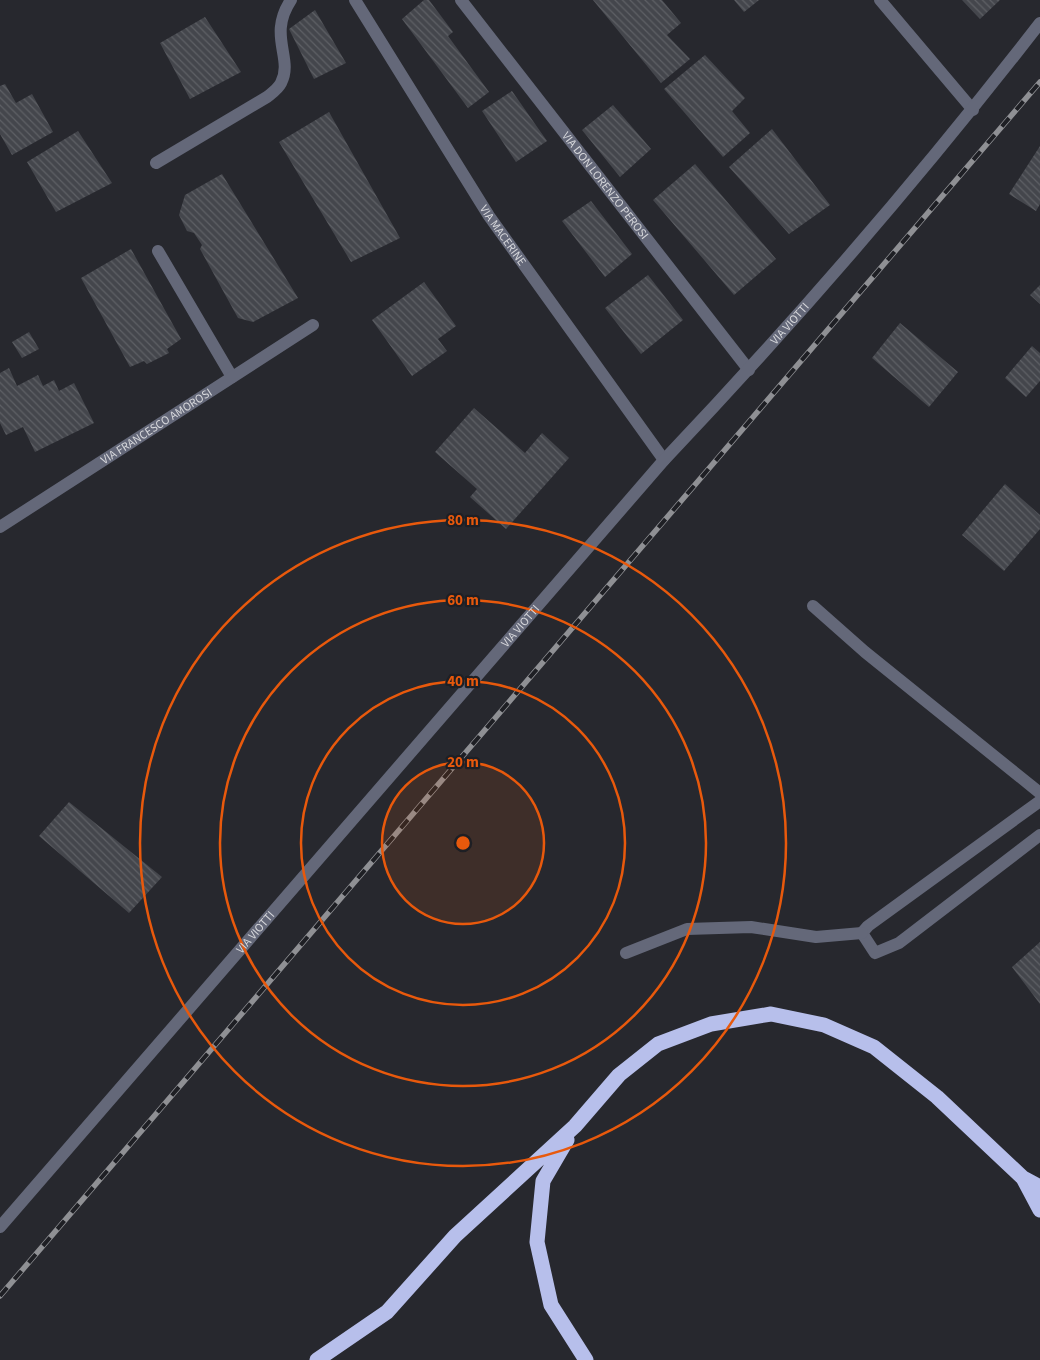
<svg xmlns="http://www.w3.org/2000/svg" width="1040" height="1360" viewBox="0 0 1040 1360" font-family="'Source Sans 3',sans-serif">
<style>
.building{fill:url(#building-back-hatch)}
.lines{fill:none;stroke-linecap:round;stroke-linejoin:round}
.minor{stroke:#646879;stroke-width:12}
.highway{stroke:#b7bfeb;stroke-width:15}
.rail-casing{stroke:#8f9094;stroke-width:5.5}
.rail{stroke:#1e1f24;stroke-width:4;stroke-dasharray:11;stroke-linecap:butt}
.ring{fill:none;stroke:#e8590c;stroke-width:2.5}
.labels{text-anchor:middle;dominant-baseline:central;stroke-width:4.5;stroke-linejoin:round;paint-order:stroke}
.street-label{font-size:12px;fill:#d6d7db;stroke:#1e1f24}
.centre{fill:#e8590c;stroke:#1e1f24;stroke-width:2.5}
.ring-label{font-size:15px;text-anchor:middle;font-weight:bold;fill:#e8590c;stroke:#1e1f24;stroke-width:4.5;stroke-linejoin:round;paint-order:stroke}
</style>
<defs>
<pattern id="building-back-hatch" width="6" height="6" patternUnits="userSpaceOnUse" patternTransform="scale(1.25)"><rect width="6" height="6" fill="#44464c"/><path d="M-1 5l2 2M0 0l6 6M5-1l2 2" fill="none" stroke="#5e6065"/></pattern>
</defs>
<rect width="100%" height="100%" fill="#27282e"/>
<!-- building -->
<path class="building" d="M424,0h5l24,32 -5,4 41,56 -21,16 -66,-89z
M593,0h69l19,23 -14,12 23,24 -29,24z
M734,0h25l-15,12z
M962,0h38l-20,19z
M315,10l31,53 -32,16 -25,-50z
M205,17l36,55 -51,27 -30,-56z
M705,55l40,43 -13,13 18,22 -27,24 -59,-68z
M5,84l11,19 16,-9 21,38 -41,23 -12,-21v-48z
M512,91l35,50 -31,21 -34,-51z
M613,105l38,44 -31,28 -38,-47z
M329,112l71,126 -49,24 -72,-120z
M772,129l58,76 -41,29 -60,-67z
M78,131l34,52 -56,29 -29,-50z
M1040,146v58l-4,7 -27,-17z
M695,164l81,95 -42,36 -81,-95z
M222,174l76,124 -45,24 -15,-4 -38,-69 2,-4 -8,-12 -7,-2 -8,-16 6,-20z
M591,201l41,53 -27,23 -43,-56z
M131,249l50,90 -14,10 2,4 -22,11 -3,-3 -14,6 -49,-89z
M648,275l35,45 -42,34 -36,-46z
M424,282l32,44 -18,13 9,12 -35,25 -40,-56z
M1040,285v19l-10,-9z
M900,323l58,49 -29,35 -57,-49z
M29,332l10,17 -17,9 -10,-16z
M1032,346l8,7v28l-14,16 -21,-19z
M9,368l8,18 21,-11 5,11 11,-6 5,11 15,-8 20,40 -59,29 -12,-25 -17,8 -6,-12v-50z
M474,408l51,45 17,-20 27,25 -63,71 -36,-32 7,-8 -42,-37z
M1005,484l35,31v14l-36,42 -42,-36z
M69,802l93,75 -33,36 -90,-77z
M1040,942v62l-28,-37z"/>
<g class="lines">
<!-- minor -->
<g class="minor">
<path id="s1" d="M355,0l134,216 175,244"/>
<path id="s2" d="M461,0l288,370"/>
<path d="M880,0l93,110"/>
<path d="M156,163l111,-66c5,-4 11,-8 14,-14 13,-25 -14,-47 10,-83"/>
<path d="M158,251l74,126"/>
<path id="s3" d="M0,527l313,-202"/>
<path d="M813,606l52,46 175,141"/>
<path d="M1040,801l-172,125 -6,7 13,20 24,-10 141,-108"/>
<path d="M626,953l61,-24 64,-2 65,10 46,-4"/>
<path id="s4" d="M0,1227l664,-767c132,-139 258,-285 376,-437"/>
</g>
<!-- highway -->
<path class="highway" d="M567,1140l-24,41 -6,61 14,63 35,55
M1023,1178l17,32
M317,1360l70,-48 68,-76 120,-110 44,-51 39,-31 53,-20 60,-10 53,11 50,22 63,50 86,81 17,9"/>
<!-- rail casing -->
<g class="rail-casing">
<path id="rail" d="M0,1296l1040,-1214"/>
</g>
<!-- rail -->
<use href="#rail" class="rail"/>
</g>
<!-- distance rings -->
<circle cx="463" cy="843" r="81" fill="#e8590c" fill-opacity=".12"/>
<g class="ring">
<circle cx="463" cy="843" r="81"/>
<circle cx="463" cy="843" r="162"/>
<circle cx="463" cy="843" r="243"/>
<circle cx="463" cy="843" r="323"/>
</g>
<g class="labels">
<!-- street labels -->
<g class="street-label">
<text stroke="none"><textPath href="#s2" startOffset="235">VIA DON LORENZO PEROSI</textPath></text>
<text stroke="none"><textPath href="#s1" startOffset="278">VIA MACERINE</textPath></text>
<text stroke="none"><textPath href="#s4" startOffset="1200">VIA VIOTTI</textPath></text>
<text stroke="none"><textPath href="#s3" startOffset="186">VIA FRANCESCO AMOROSI</textPath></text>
<text stroke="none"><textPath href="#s4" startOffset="795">VIA VIOTTI</textPath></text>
<text stroke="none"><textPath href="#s4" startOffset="390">VIA VIOTTI</textPath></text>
</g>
</g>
<circle cx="463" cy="843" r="8" class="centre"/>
<g class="ring-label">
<text x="463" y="525">80 m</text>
<text x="463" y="605">60 m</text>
<text x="463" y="686">40 m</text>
<text x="463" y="767">20 m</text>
</g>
</svg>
